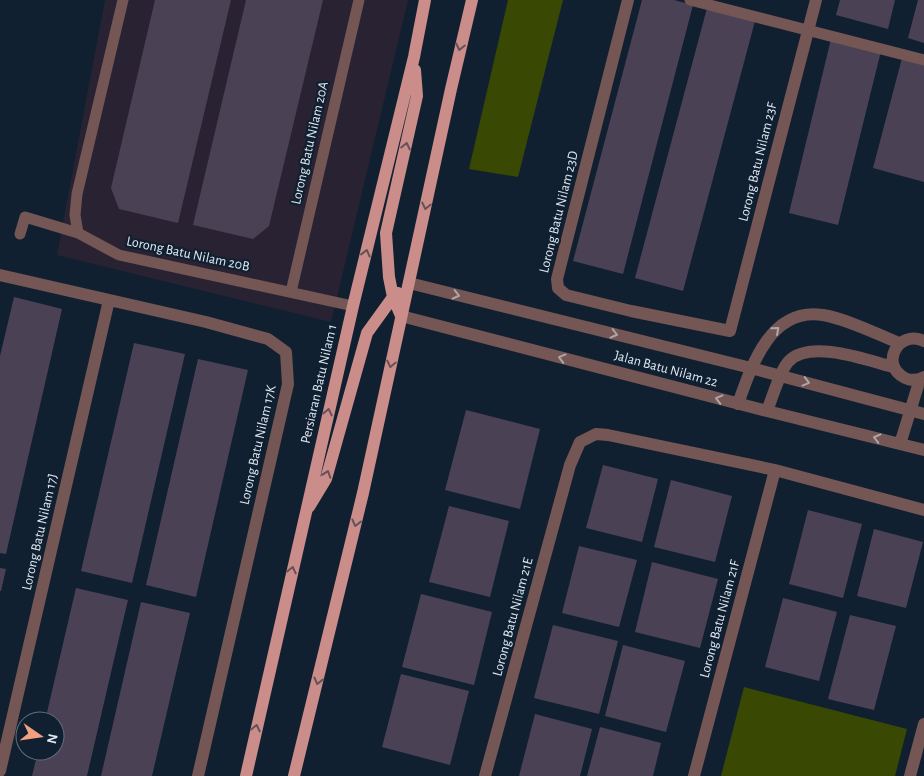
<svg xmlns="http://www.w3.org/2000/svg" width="924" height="776" viewBox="0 0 924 776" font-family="'Alegreya Sans',sans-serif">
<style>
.commercial{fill:#292232}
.green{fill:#394903}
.building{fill:#4b4155}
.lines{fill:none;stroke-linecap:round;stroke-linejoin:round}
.service{stroke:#745654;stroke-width:11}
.minor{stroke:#745654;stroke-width:12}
.primary{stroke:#cb8d89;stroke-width:12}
.oneway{stroke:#655158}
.oneway2{stroke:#aea6ab}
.labels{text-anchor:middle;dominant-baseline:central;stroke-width:4.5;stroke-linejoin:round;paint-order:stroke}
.street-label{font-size:14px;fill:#dee8f3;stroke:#112030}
</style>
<rect width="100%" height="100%" fill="#112030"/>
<!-- commercial -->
<path class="commercial" d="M105,0h303l-77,322 -274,-67z"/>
<!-- green -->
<path class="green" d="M508,0h55l-45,177 -49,-8z
M744,687l163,42 -12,47h-174z"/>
<!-- building -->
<path class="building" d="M155,0h76l-53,223 -59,-14 -8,-21z
M246,0h77l-54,226 -16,13 -60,-14z
M642,0h32l19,5 -70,269 -50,-13z
M840,0h55l-7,29 -52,-14z
M918,0h6v43l-16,-5z
M707,8l48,13 -72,270 -48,-13z
M831,39l50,12 -43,174 -49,-12z
M902,58l22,6v118l-51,-14z
M14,297l48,12 -56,245 -6,-1v-197z
M134,343l51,11 -53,229 -51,-12z
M198,359l50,11 -52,227 -50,-12z
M466,410l74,19 -20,80 -75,-19z
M603,465l55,14 -16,63 -56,-14z
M671,480l61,16 -17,66 -61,-15z
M449,506l60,15 -19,76 -61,-15z
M808,510l54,14 -19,74 -54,-14z
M874,529l49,13 -17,66 -49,-12z
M579,546l58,14 -18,67 -57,-14z
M652,562l66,17 -18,69 -65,-16z
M0,568l6,1 -5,22h-1z
M76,588l52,12 -9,38 -32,138h-55l6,-25h17v-30h-10z
M421,594l71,18 -18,73 -72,-18z
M783,598l54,14 -18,69 -54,-14z
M141,602l49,11 -38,163h-51z
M850,615l46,11 -22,84 -46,-11z
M553,625l65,16 -19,73 -65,-16z
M623,645l62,16 -19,71 -61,-16z
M401,674l68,17 -19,74 -68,-18z
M535,714l57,15 -12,47h-61z
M600,727l61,16 -8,33h-66z"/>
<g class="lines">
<!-- service -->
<path class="service" d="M123,0l-46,194 -2,21 3,18 41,22 234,51
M690,0l234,60
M20,234l5,-17 53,16
M291,292l68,-292"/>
<!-- minor -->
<path class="minor" d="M628,0l-71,279 1,9 8,7 65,16 99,20 86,-331
M0,275l206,47 62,17 18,13 2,32 -90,392
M409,283l342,85 173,46
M401,316l366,95 157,39
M924,341c-26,-12 -45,24 -19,37 6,3 13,2 19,-1
M738,404c14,-40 33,-97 85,-89 24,4 54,19 76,28
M767,411c5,-12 13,-41 22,-50 21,-22 78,-1 104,6
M900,444l20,-65
M0,771l109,-471
M485,776l85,-311 10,-23 16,-8 12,1 167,35 149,40
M694,776l81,-306
M910,776l14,-52"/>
<!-- primary -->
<path class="primary" d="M401,316l-8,-19 -4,-20 -3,-44 31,-137 -2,-26
M309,507l17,-28 41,-146 26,-36 5,-4
M246,776l107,-470 61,-249 11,-57
M294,776l69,-283 88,-404 21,-89"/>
</g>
<!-- one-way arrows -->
<defs><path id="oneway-chevron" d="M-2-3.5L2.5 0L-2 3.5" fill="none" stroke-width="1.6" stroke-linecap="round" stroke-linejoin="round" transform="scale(1.25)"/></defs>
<g class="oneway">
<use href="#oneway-chevron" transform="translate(460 47) rotate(103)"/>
<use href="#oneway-chevron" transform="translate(406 146) rotate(-77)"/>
<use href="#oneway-chevron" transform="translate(426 206) rotate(102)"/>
<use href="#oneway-chevron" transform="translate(366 253) rotate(-76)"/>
<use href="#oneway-chevron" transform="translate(391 364) rotate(102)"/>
<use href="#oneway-chevron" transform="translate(328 412) rotate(-77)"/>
<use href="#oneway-chevron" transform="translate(327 474) rotate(-71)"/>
<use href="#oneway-chevron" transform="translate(356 523) rotate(104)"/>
<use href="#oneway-chevron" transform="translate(292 570) rotate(-77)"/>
<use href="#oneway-chevron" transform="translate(318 681) rotate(104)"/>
<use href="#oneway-chevron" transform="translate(256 728) rotate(-77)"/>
</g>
<g class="oneway2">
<use href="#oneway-chevron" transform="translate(456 295) rotate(14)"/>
<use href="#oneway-chevron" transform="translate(776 330) rotate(-41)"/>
<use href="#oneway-chevron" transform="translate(614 334) rotate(14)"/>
<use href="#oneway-chevron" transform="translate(562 358) rotate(-165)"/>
<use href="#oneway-chevron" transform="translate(806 382) rotate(15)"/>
<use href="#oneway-chevron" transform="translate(719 399) rotate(-165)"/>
<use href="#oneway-chevron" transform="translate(877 438) rotate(-166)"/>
</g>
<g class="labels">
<!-- street labels -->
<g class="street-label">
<text transform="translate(310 143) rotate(-77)">Lorong Batu Nilam 20A</text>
<text transform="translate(758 162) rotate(-76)">Lorong Batu Nilam 23F</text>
<text transform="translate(559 212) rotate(-76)">Lorong Batu Nilam 23D</text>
<text transform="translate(188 254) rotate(12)">Lorong Batu Nilam 20B</text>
<text transform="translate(666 369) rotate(15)">Jalan Batu Nilam 22</text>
<text transform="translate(319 384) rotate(-77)">Persiaran Batu Nilam 1</text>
<text transform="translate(258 445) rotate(-77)">Lorong Batu Nilam 17K</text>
<text transform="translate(40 532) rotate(-77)">Lorong Batu Nilam 17J</text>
<text transform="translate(513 617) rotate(-75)">Lorong Batu Nilam 21E</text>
<text transform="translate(720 619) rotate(-75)">Lorong Batu Nilam 21F</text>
</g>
</g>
<!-- north arrow -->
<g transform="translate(40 736) rotate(103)"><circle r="24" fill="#112030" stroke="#63707e"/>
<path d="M0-4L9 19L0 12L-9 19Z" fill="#f2a07f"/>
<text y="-8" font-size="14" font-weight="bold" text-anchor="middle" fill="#dee8f3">N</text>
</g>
</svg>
